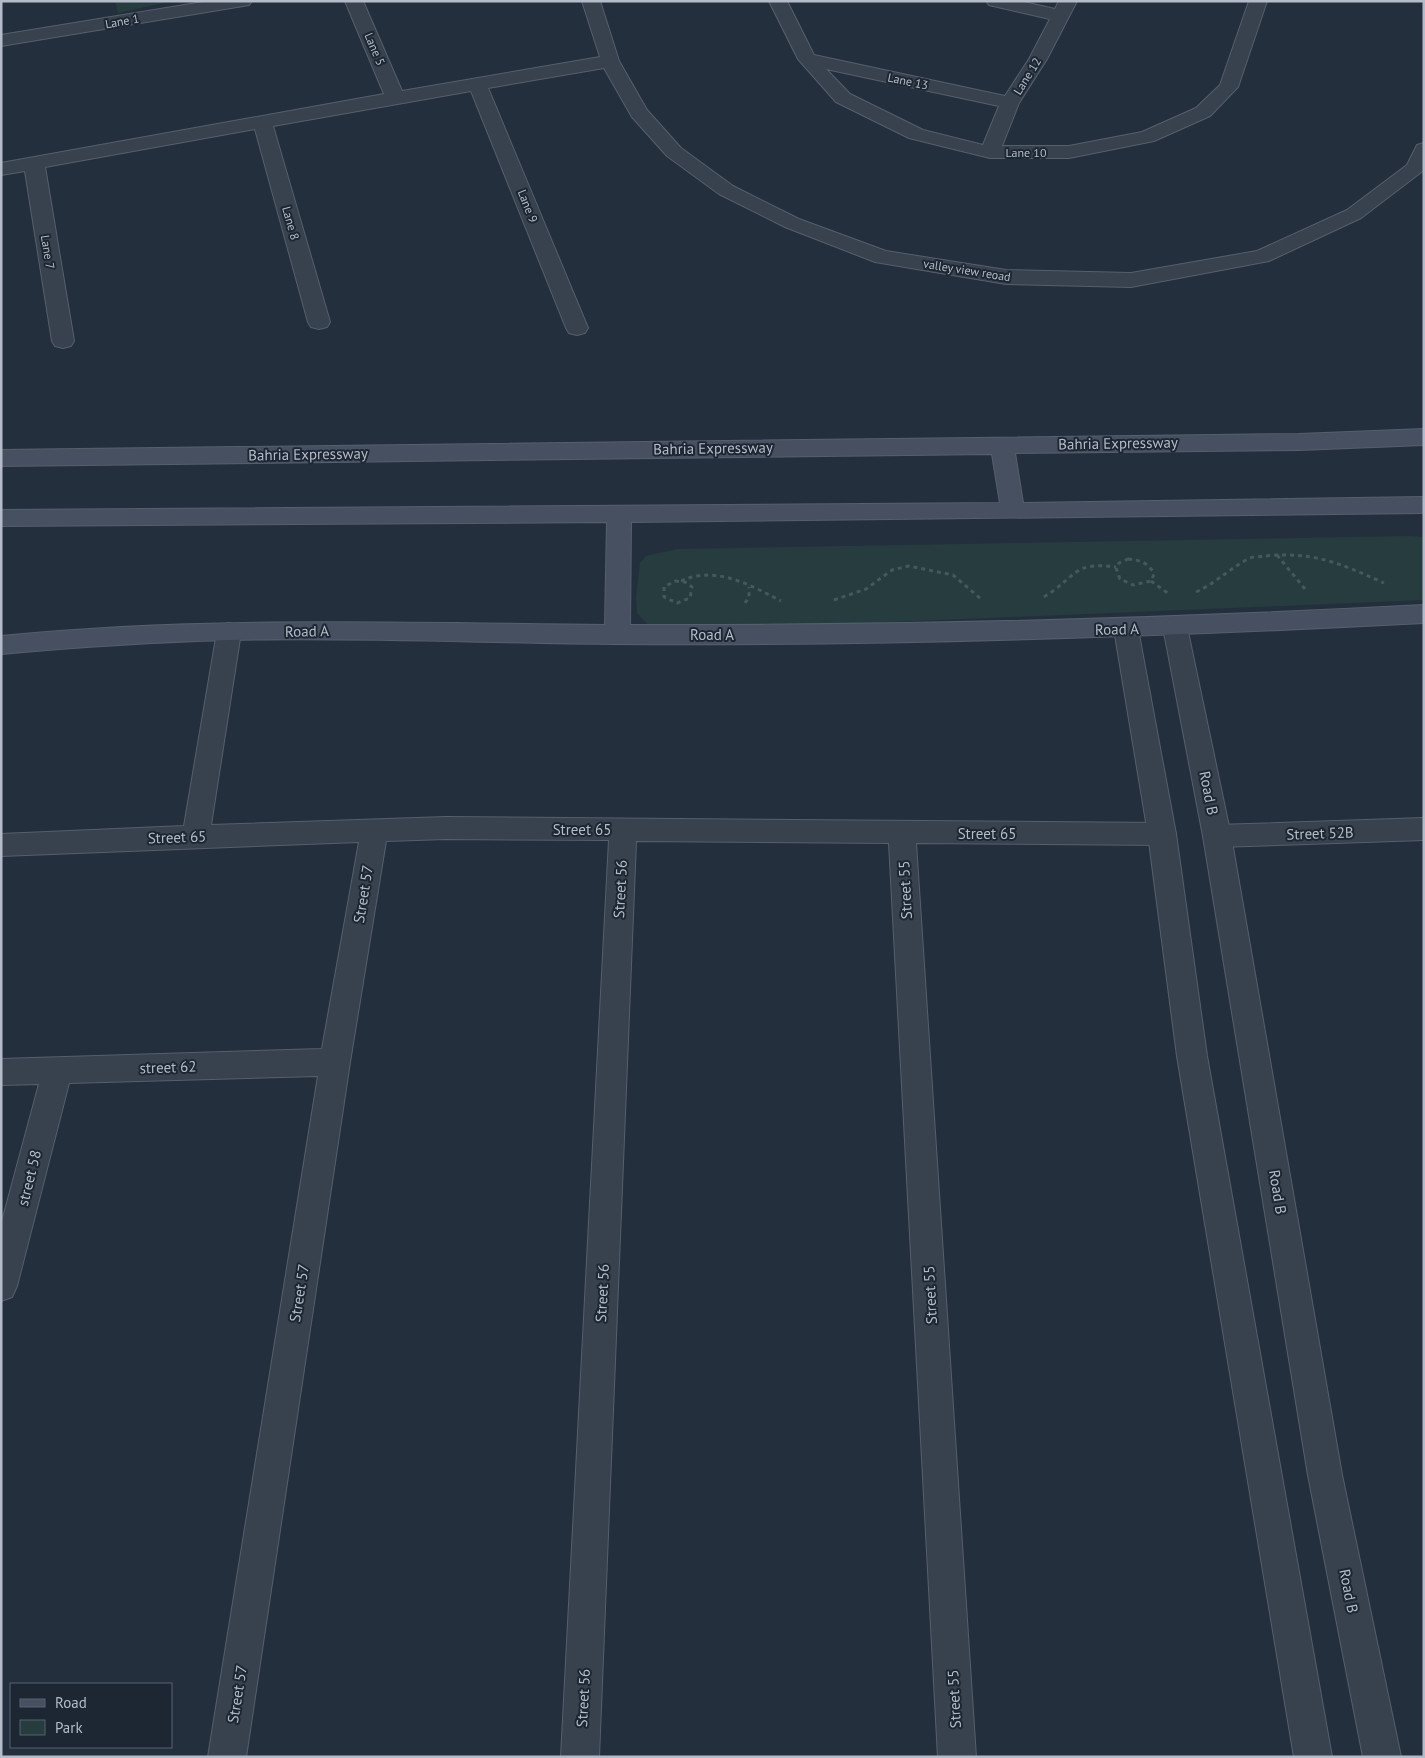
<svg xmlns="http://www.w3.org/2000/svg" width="1425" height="1758" viewBox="0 0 1425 1758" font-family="'PT Sans',sans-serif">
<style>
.green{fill:#263c3f}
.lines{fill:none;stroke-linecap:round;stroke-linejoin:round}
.minor-casing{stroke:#565f6c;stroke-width:2}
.tertiary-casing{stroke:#565f6c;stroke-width:2}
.secondary-casing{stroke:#565f6c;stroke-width:2}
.path{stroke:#44595c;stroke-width:3;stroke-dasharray:4 4;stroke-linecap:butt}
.minor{fill:#38414e;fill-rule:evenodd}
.tertiary{fill:#38414e;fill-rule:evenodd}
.secondary{fill:#465061;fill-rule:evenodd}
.labels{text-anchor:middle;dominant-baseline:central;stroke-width:4;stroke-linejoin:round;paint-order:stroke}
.far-street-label{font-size:12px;fill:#b4bcc9;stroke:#1d2633}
.street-label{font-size:15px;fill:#b4bcc9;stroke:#1d2633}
</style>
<rect width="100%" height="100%" fill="#242f3e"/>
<!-- green -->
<path class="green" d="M115,1h58l-55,12z
M1408,536l16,1v63l-652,27h-122l-13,-14 -1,-16 4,-34 6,-7 31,-7z"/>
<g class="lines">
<!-- minor casing -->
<g class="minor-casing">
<path id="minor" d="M209,1h43l-3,4 -6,1 -242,40v-11z
M345,1h18l39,90 198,-34 -18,-56h18l19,60 28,49 34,38 52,38 66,33 87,32 120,19 125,3 126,-22 90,-41 60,-45 10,-20 7,-2v27l-63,48 -92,43 -138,26 -125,-3 -131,-22 -90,-35 -66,-33 -52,-38 -35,-39 -28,-49 -116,20 100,240 -3,5 -8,2 -8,-2 -3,-5 -95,-237 -198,35 57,196 -3,5 -8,2 -8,-2 -3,-5 -53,-193 -210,38 29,174 -3,5 -8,2 -8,-2 -3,-5 -27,-170 -24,4v-12l383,-69z
M769,1h18l27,54 191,41 24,-37 21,-40 -61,-14 -3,-4h34l35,8 4,-8h18l-30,58 -28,44 -17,43h67l73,-14 54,-24 24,-23 29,-84h18l-29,86 -28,29 -56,25 -85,17h-79l-81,-20 -73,-36 -38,-43zM826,69l173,37 -16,39 -60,-15 -73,-36z
M229,623l9,2 3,7 -30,193 235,-8 716,6 10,3 4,8 -4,8 -10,3 -246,-2 60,914h-38l-49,-914 -253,-2 -37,916h-38l48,-917 -163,-1 -60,2 -36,221 -104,695h-38l110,-681 -249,7 -52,203 -5,11 -11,4v-76l38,-141 -38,1v-26l321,-10 37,-207 -358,14v-22l183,-8 33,-194 3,-7z
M1424,818v22l-207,7 -10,-3 -4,-8 4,-8 10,-3z"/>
</g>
<!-- tertiary casing -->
<g class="tertiary-casing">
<path id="tertiary" d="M1175,618l9,2 3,7 44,209 111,639 59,282h-38l-55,-282 -105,-639 -40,-209 3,-7z
M1126,620l9,2 3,7 38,205 31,222 125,701h-38l-117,-701 -29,-222 -34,-205 3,-7z"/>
</g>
<!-- secondary casing -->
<g class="secondary-casing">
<path id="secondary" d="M1424,429v16l-125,5 -284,3 8,50 401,-6v16l-793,9 -1,103c265,1 529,-6 794,-20v18c-269,14 -539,23 -808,21 -129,-1 -258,-7 -386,-4 -77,2 -153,7 -229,14v-18c201,-20 402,-13 604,-11l2,-103 -606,4v-16l999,-7 -8,-49 -991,12v-16l1298,-16z"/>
</g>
<!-- path -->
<path class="path" d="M1277,555l28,34
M1128,559c12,1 21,4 26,15l-3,7 -18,4 -13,-6 -4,-11 3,-5z
M675,581l10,1 7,5 -2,11 -13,5 -13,-6v-10z
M681,581c35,-16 69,4 100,20
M1151,581l18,13
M1196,592c20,-9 33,-23 52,-33 5,-3 13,-2 18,-3 47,-5 76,8 118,27
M1044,597c33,-20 28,-36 72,-30
M834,600l32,-11 26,-19 17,-4 44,9 28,24
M745,603l4,-6v-10"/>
<!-- minor -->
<use href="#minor" class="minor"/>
<!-- tertiary -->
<use href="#tertiary" class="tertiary"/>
<!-- secondary -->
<use href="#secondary" class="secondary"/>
</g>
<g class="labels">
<!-- far-street labels -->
<g class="far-street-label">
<text transform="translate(122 21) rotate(-10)">Lane 1</text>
<text transform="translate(375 49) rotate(67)">Lane 5</text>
<text transform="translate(1027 76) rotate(-58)">Lane 12</text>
<text transform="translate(908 81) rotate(12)">Lane 13</text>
<text x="1026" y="152">Lane 10</text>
<text transform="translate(528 206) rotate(68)">Lane 9</text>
<text transform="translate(291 223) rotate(74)">Lane 8</text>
<text transform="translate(48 252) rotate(81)">Lane 7</text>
<text transform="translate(967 270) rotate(9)">valley view reoad</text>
</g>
<!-- street labels -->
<g class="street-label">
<text transform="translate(1118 443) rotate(-1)">Bahria Expressway</text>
<text transform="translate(713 448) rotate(-1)">Bahria Expressway</text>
<text transform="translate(308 454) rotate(-1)">Bahria Expressway</text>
<text transform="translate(1117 629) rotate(-1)">Road A</text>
<text transform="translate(307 631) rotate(-1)">Road A</text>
<text x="712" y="634">Road A</text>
<text transform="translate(1209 793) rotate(79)">Road B</text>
<text x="582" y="829">Street 65</text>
<text x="987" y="833">Street 65</text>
<text transform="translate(1320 833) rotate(-2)">Street 52B</text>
<text transform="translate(177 837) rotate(-2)">Street 65</text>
<text transform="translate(620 889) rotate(-87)">Street 56</text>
<text transform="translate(905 890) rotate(-93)">Street 55</text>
<text transform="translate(363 894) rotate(-81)">Street 57</text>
<text transform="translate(168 1067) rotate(-2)">street 62</text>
<text transform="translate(29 1178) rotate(-76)">street 58</text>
<text transform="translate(1278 1192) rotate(81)">Road B</text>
<text transform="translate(299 1293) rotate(-81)">Street 57</text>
<text transform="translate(602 1293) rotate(-87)">Street 56</text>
<text transform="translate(930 1295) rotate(-93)">Street 55</text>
<text transform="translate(1349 1591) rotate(79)">Road B</text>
<text transform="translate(237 1694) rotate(-81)">Street 57</text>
<text transform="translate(583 1698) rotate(-87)">Street 56</text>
<text transform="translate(954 1699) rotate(-93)">Street 55</text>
</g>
</g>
<!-- border -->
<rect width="1425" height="1758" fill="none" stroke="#b4bcc9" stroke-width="5"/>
<!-- legend -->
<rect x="10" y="1683" width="162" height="65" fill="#1d2633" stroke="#59626f"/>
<rect x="20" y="1699" width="25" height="8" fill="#465061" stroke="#59626f"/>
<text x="55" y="1708" font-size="15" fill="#b4bcc9">Road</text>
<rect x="20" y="1720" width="25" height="15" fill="#263c3f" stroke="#59626f"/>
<text x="55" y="1733" font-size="15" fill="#b4bcc9">Park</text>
</svg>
